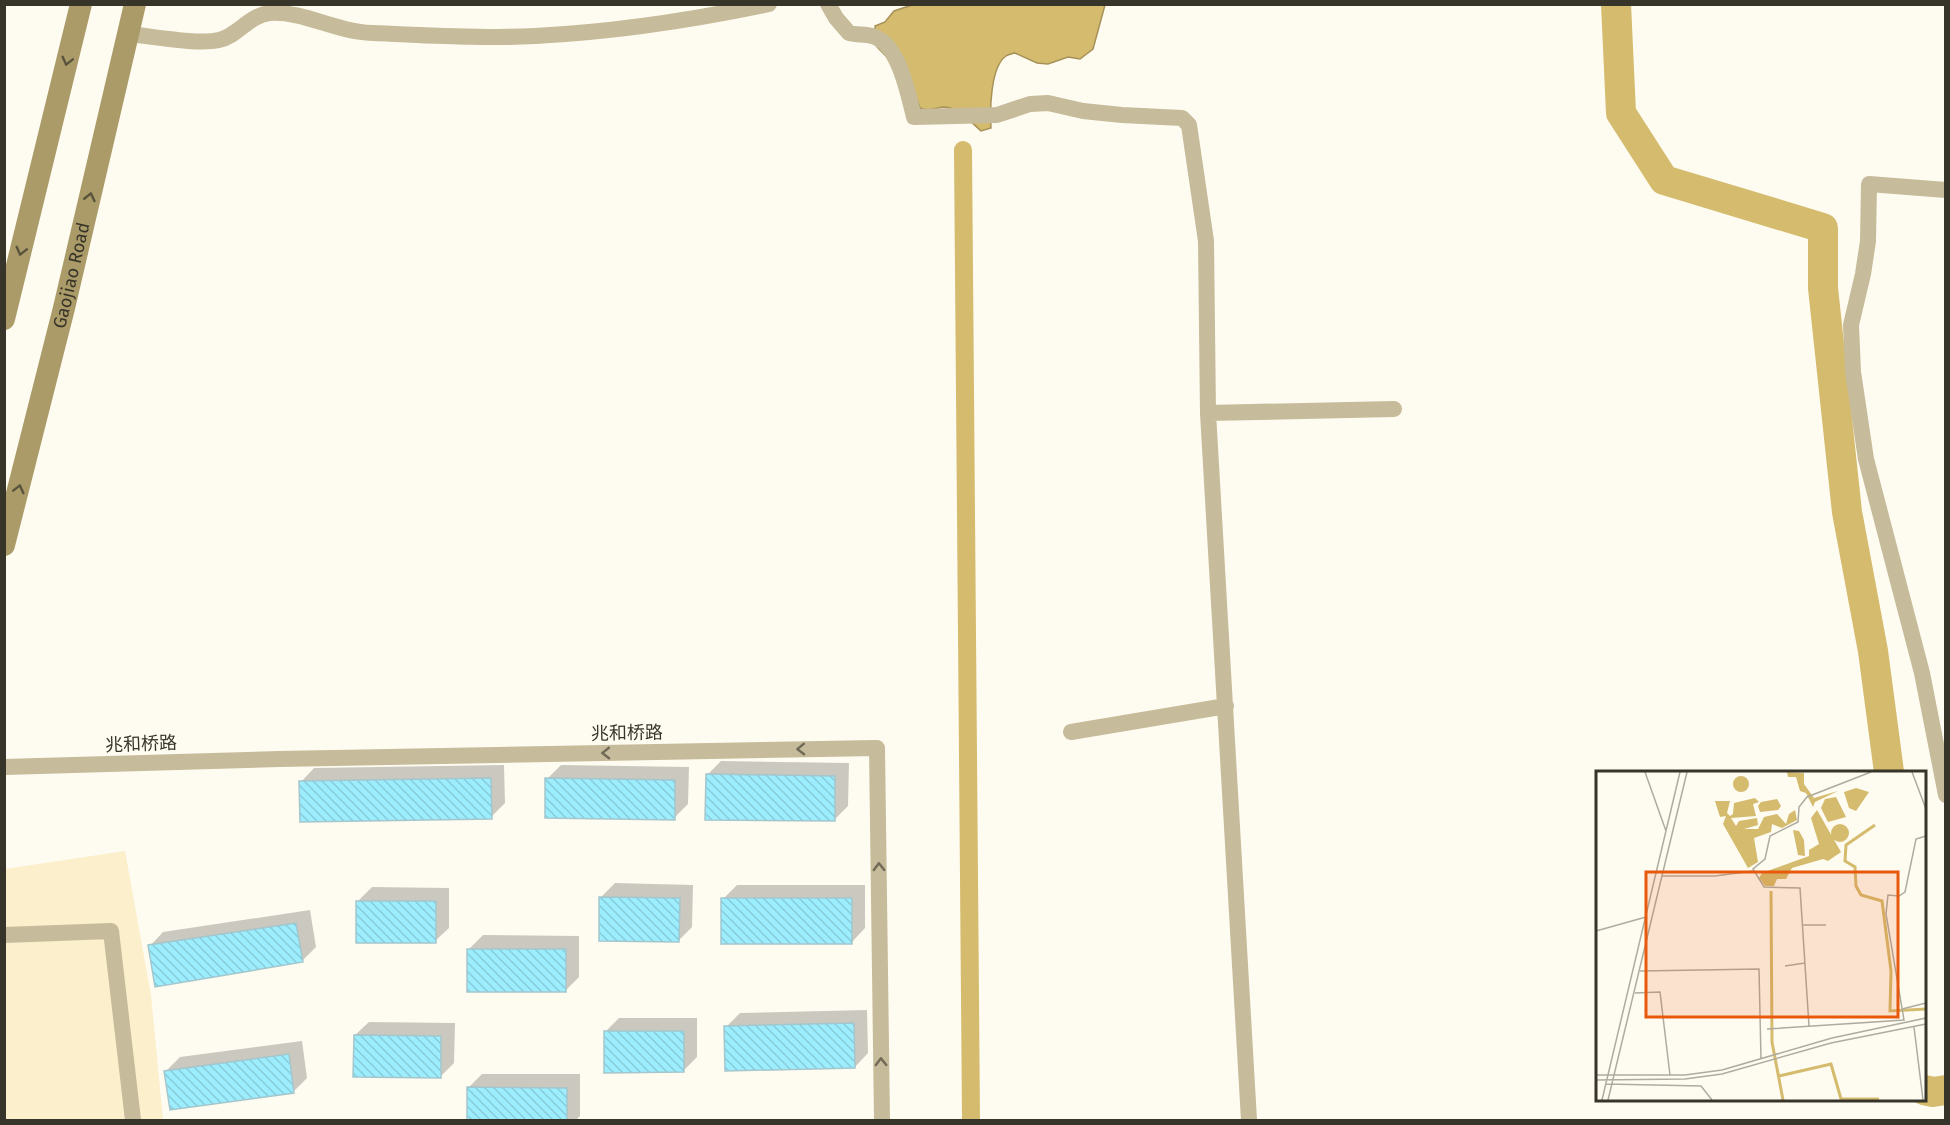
<svg xmlns="http://www.w3.org/2000/svg" width="1950" height="1125" viewBox="0 0 1950 1125" font-family="'Fira Sans','Noto Sans SC',sans-serif">
<style>
.built{fill:#fbefcc}
.water{fill:#d5bb6d;stroke:#a69259;stroke-width:1.5}
.shadow{fill:#0003}
.lines{fill:none;stroke-linecap:round;stroke-linejoin:round}
.canal{stroke:#d5bb6d;stroke-width:18}
.river{stroke:#d5bb6d;stroke-width:30}
.building{fill:url(#building-back-hatch);stroke:#a4c6cd;stroke-width:1.5}
.street{stroke:#c6bb9a;stroke-width:16}
.secondary{stroke:#ab9b69;stroke-width:22}
.oneway{stroke:#5a533c}
.oneway2{stroke:#706a56}
.labels{text-anchor:middle;dominant-baseline:central;stroke-width:6;stroke-linejoin:round;paint-order:stroke}
.street-label{font-size:18px;fill:#373429;stroke:#fefbf0}
.inset-river{fill:none;stroke:#d5bb6d;stroke-width:3}
.inset-road{fill:none;stroke:#aeaba0;stroke-width:1.5}
.view{fill:#e8590c;fill-opacity:0.15;stroke:#e8590c;stroke-width:3}
.inset-edge{fill:none;stroke:#373429;stroke-width:3}
</style>
<defs>
<pattern id="building-back-hatch" width="6" height="6" patternUnits="userSpaceOnUse" patternTransform="scale(1.5)"><rect width="6" height="6" fill="#9cedfd"/><path d="M-1 5l2 2M0 0l6 6M5-1l2 2" fill="none" stroke="#87ccd9"/></pattern>
</defs>
<rect width="100%" height="100%" fill="#fefbf0"/>
<!-- built -->
<path class="built" d="M125,851l26,144 12,125h-158v-251z"/>
<!-- water -->
<path class="water" d="M912,5h193l-12,44 -13,10 -12,-2 -20,7 -11,-1 -22,-10c-3,1 -6,1 -9,3 -16,11 -16,55 -15,72l-10,3c-10,-9 -23,-24 -37,-24 -10,1 -16,5 -24,1l-9,-26 -34,-35 -2,-21 10,-4 9,-11z"/>
<!-- shadow -->
<path class="shadow" d="M721,761l128,2 -1,43 -14,14 -127,-45z
M504,765l1,38 -14,14 -190,-35 13,-14z
M561,765l128,2 -1,37 -14,14 -127,-39z
M615,883l78,2 -1,42 -14,14 -77,-44z
M737,885h128v43l-13,14 -129,-43z
M372,887l77,1v40l-14,13 -77,-40z
M310,910l6,37 -14,14 -152,-15 13,-14z
M483,935l96,1v41l-14,14 -96,-42z
M867,1010l1,43 -13,14 -129,-40 14,-14z
M619,1018h78v39l-14,14 -78,-39z
M369,1022l86,1 -1,40 -14,14 -85,-42z
M302,1041l5,37 -14,14 -127,-21 14,-14z
M482,1074h98v42l-4,4h-108v-32z"/>
<g class="lines">
<!-- canal -->
<path class="canal" d="M963,150l8,970"/>
<!-- river -->
<path class="river" d="M1616,4l5,109 43,67 159,48v60l24,224 26,139 16,121
M1924,1090l9,2 13,-2"/>
</g>
<!-- building -->
<path class="building" d="M706,774l129,2v45l-130,-1z
M491,778l1,41 -192,3 -1,-41z
M545,778l130,2v40l-130,-2z
M599,897l81,1 -1,44 -80,-1z
M721,898h131v46h-131z
M356,901h80v42h-80z
M296,923l7,39 -148,25 -7,-42z
M467,949h99v43h-99z
M854,1023l1,45 -130,3 -1,-45z
M604,1031h80v41l-80,1z
M354,1035l87,1v42l-88,-1z
M289,1054l5,39 -124,17 -6,-39z
M467,1087l100,1v32h-100z"/>
<g class="lines">
<!-- street -->
<path class="street" d="M828,4l8,14 13,15c8,2 16,1 23,3 27,7 36,58 42,81l83,-2 33,-11 18,-1 35,8 39,4 60,3 7,7 17,116 2,172 41,707
M128,34c24,2 69,11 91,6 19,-4 30,-25 51,-27 34,-2 66,19 102,20 53,2 110,6 163,3 77,-4 158,-16 234,-32
M1946,190l-77,-6 -1,57 -5,33 -12,51 2,47 13,87 56,214 24,122
M1208,413l186,-4
M1071,732l155,-26
M4,767l275,-8 598,-11 5,372
M4,935l107,-4 22,189"/>
<!-- secondary -->
<g class="secondary">
<path d="M4,319l77,-315"/>
<path id="s1" d="M4,545l60,-237 71,-304"/>
</g>
</g>
<!-- one-way arrows -->
<defs><path id="oneway-chevron" d="M-2-3.5L2.5 0L-2 3.5" fill="none" stroke-width="1.6" stroke-linecap="round" stroke-linejoin="round" transform="scale(1.5)"/></defs>
<g class="oneway">
<use href="#oneway-chevron" transform="translate(67 61) rotate(104)"/>
<use href="#oneway-chevron" transform="translate(90 197) rotate(-77)"/>
<use href="#oneway-chevron" transform="translate(21 251) rotate(104)"/>
<use href="#oneway-chevron" transform="translate(19 489) rotate(-76)"/>
</g>
<g class="oneway2">
<use href="#oneway-chevron" transform="translate(801 749) rotate(179)"/>
<use href="#oneway-chevron" transform="translate(606 753) rotate(179)"/>
<use href="#oneway-chevron" transform="translate(879 867) rotate(-91)"/>
<use href="#oneway-chevron" transform="translate(881 1062) rotate(-91)"/>
</g>
<g class="labels">
<!-- street labels -->
<g class="street-label">
<text stroke="none"><textPath href="#s1" startOffset="278">Gaojiao Road</textPath></text>
<text transform="translate(627 733) rotate(-1)">兆和桥路</text>
<text transform="translate(141 744) rotate(-2)">兆和桥路</text>
</g>
</g>
<!-- overview -->
<g transform="translate(1596 771)">
<rect width="330" height="330" fill="#fefbf0"/>
<path d="M191,1l17,1v11l10,14 24,-7 -23,11 -2,5 -7,-14 -6,-2 -4,-14h-8zM137 13a8 8 0 1 1 16 0a8 8 0 1 1-16 0ZM260,17l13,4 -13,19 -7,-3 -5,-16zM240,26l10,20 -18,5 -7,-14 4,-9zM159,27l4,4 -6,2 3,12 -25,2 5,8 3,-5 18,-3 1,7 -14,4h14l6,-12 13,-3 9,10 3,-10 6,-4 2,10 -15,8 -10,-4 -1,8 -17,6 4,24 -10,6 -25,-44 3,-8 -6,1 -5,-16h15l-3,12 3,3 3,-2 1,-11zM181,28l4,7 -3,4 -18,2 -2,-6 3,-4zM221,39l24,42 -13,9 -5,-2 -31,9 -6,11h-9l-3,7h-9l-6,-8 3,-5 47,-17v-6l10,-6 -8,-26zM235 62a9 9 0 1 1 18 0a9 9 0 1 1-18 0ZM197,59l6,1 5,9 1,16 -7,-1z" fill="#d5bb6d"/>
<path class="inset-river" d="M279,54l-29,20 -1,16 10,6 1,19 5,9 21,6 9,70 -1,40 36,-2M175,120l1,151 11,58M183,305l52,-12 10,35h38"/>
<path class="inset-road" d="M49,1l21,59M316,1l14,37M66,105h53l38,-5M206,154h24M0,160l50,-14M189,195l20,-3M44,200l119,-2 2,90M39,222l25,-1 10,83M306,238l24,-6M213,255l-9,-138 -36,-1 -11,-18 12,-10 5,-23 28,-14 1,-15 8,-10 64,-25M318,256l9,73M171,258l137,-9 -18,-106 2,-19 11,1 6,-4 11,-53 10,-3M0,304h89l37,-5 110,-32 94,-20M0,309l89,-1 37,-5 109,-31 95,-19M10,313l95,2 11,14M6,329l78,-328M12,329l79,-328"/>
<path class="view" d="M50,101h252v145h-252z"/>
<rect width="330" height="330" class="inset-edge"/>
</g>
<!-- border -->
<rect width="1950" height="1125" fill="none" stroke="#373429" stroke-width="12"/>
</svg>
